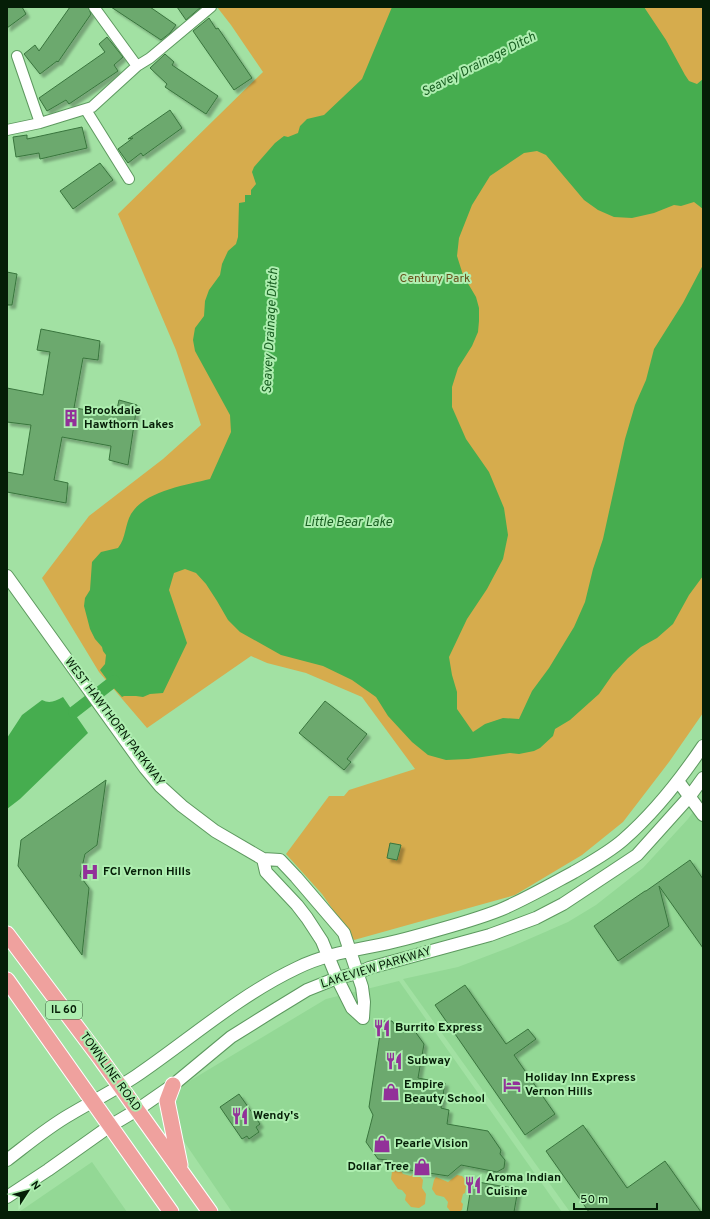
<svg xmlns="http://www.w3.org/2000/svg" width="710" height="1219" viewBox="0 0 710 1219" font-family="Overpass,sans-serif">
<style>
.built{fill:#93d895}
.green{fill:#d6ac4d}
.water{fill:#46ad4f}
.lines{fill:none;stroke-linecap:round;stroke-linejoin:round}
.canal{stroke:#46ad4f;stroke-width:12}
.building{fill:#6ca96e;stroke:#39753d;filter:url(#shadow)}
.minor-casing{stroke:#5d995f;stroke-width:12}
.tertiary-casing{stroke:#5d995f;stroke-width:14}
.primary-casing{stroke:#fff;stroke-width:17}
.minor{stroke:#fff;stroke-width:10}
.tertiary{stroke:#fff;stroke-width:12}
.primary{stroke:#efa19e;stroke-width:15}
.labels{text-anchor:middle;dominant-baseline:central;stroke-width:4;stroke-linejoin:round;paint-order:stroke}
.shield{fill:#aeeeb0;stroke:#385c3a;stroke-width:1}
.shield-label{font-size:11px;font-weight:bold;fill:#051e07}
.park-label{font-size:12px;fill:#6a521c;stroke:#aeeeb0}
.poi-label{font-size:12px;font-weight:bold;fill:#051e07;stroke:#aeeeb0;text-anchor:start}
.street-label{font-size:12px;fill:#051e07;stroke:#aeeeb0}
.water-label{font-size:13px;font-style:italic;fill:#1a6023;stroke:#aeeeb0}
</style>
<defs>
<filter id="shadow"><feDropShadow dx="3.5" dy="3.5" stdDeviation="1" flood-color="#0004"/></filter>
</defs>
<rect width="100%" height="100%" fill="#a2e1a3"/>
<!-- built -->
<path class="built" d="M703,798v414h-133l-167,-233 55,-12 55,-21 55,-24 28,-17 47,-37 45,-49z
M399,981l163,231h-330l-64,-94 10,-30 148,-89z
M92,1162l35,50h-108z"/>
<!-- green -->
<path class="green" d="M217,7h486v706l-34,49 -46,60 -41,33 -67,40 -161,45 -32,-46 -36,-40 43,-58h15l5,-6 66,-21 -53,-72 -56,-24 -39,-10 -16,-7 -104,72 -48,-56 -57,-94 47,-62 74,-57 38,-34 -25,-75 -58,-136 145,-142 -32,-47z
M395,1170l6,1 2,3 8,2 2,-2 6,1 4,5 -1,8 4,6 -1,10 -6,4 -8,-1 -6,-7 1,-5 -4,-5 -4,-1 -7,-10 1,-7z
M457,1175l5,1 5,5 -2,12 -2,1 -2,8 2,2 -1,6 -4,2h-7l-4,-5 1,-5 -4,-5 -8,-2 -4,-6 2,-9 2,-3 12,5z"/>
<!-- water -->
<path class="water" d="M392,7h252l22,33 19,35 4,6 8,3 6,-5v130l-9,-7 -13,4 -7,-1 -20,8 -22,5 -18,-1 -16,-7 -14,-10 -38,-45 -9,-4 -13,2 -34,23 -18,29 -13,33 -2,18 6,19 13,22 3,11v13l-1,11 -6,14 -14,22 -6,19v20l14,32 23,33 15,36 4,27 -5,24 -16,30 -20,30 -18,38 3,18 5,17v17l16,23 12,-8 18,-6 16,1 13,-28 17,-23 25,-41 11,-25 8,-33 10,-30 22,-100 10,-34 11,-25 8,-31 29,-46 20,-38v311l-14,19 -16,29 -16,14 -16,9 -13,11 -15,16 -14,20 -29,26 -15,9 -2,7 -13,12 -6,3 -15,3 -9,-1 -42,6 -22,1 -18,-5 -16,-13 -24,-26 -12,-19 -24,-17 -29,-14 -42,-11 -41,-23 -12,-12 -11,-19 -11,-17 -10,-11 -11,-4 -11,4 -5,17 18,53 -24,50 -13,1 -7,3 -7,-1h-12l-2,1 -11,-12 5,-3 -3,-3 -5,2 -8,-11 5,-6 1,-9 -3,-4 -1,-4 -7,-8 -5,-10 -6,-23 1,-8 5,-8 2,-28 9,-10 17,-4c8,-10 7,-24 13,-34 14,-23 55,-29 79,-35l21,-47 -1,-17 -35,-64 -2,-11 2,-12 9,-12 1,-15 4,-11 11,-15 2,-11 6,-13 8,-7 2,-7 1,-34 6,-1v-7h6v-5l5,-6 -4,-12 2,-5 21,-24 9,-7 4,1 10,-4 2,-7 7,-7 17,-4 38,-36z
M63,697l25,36 -68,66 -13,10v-71l15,-23 20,-15c8,4 13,1 21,-3z"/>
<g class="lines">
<!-- canal -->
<path class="canal" d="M74,712l40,-31"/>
</g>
<!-- building -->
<path class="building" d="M7,7h15l4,7 -19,14z
M70,7h18l3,7 -33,48 -1,-1 -17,13 -16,-20 11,-9 4,6z
M111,7h39l26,18 -6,8 -9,7z
M177,7h24l-15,13z
M209,18l7,11 2,-1 34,50 -18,12 -41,-59z
M107,37l16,20 -9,8 4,6 -49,33 -3,-4 -19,11 -8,-13 66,-46 -6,-8z
M165,54l9,8 -2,3 46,31 -12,18 -41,-27 2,-3 -17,-16z
M170,110l12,18 -39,28 -2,-3 -13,10 -10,-14 15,-11 -5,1z
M82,127l5,21 -47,11 -1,-6 -23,4 -3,-20 14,-2v4z
M100,163l13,17 -40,29 -13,-18z
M7,272l10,2 -5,31h-5z
M41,329l59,12 -2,19 -15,-2 -9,50 42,6 3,-14 18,5 -9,60 -19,-5 2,-14 -49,-9 -8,43 14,3 -2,20 -59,-11v-20l16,3 8,-50 -24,-3v-34l36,7 7,-43 -13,-2z
M325,701l42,33 -20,25 4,3 -7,8 -45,-37z
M106,780l-9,65 -12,9 -5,22 9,12 -7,67 -64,-89 3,-26z
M390,843l11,2 -4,15 -10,-2z
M690,860l13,19v69l-44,-62 10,40 -51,35 -24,-35 51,-35h1z
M465,985l41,59 22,-15 8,10 -22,16 41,59 -30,21 -90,-130z
M384,1021h8l6,8 16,1 10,14 -6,34 27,5 -4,25 8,2 -2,14 41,7 13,19 -1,4 5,6 -1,8 -7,4 -36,-7 -13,11 -58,-9 -3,-7 -9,-1 -12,-17 7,-27 -4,-8 12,-80z
M239,1094l21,30 -4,3 3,5 -10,7 -2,-3 -5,3 -22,-32z
M583,1125l44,63 38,-27 36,51h-112l-43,-61z
M472,1181l46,8 -4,23h-47z"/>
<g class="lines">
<!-- minor casing -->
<g class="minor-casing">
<path id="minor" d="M94,7l43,59
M17,56l23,67
M86,110l43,69
M7,130l33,-7 52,-16 45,-41 13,-8 61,-51"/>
</g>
<!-- tertiary casing -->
<g class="tertiary-casing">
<path id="tertiary" d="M7,576l138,192 15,18 22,20 33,25 48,28 17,1 16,17 48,56 18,54 2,15 -1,16
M678,781l25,34
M263,859l3,13 31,33 10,13 15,23 15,37 15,30 11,10
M7,1160c21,-16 41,-33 64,-46 22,-13 44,-24 65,-38 53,-36 102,-80 161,-108 34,-17 72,-19 108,-29 32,-9 65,-17 95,-29 26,-11 50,-25 74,-38 17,-10 34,-19 49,-32 31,-27 57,-60 80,-94
M7,1197l41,-27 62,-44 27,-16 36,-25 58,-48 40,-25 36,-22 30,-12 21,-5 11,-5 121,-33 46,-17 27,-14 74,-49 53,-59 13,-18"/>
</g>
<!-- primary casing -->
<g class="primary-casing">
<path id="primary" d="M7,934l93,124 110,154
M7,980l164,232
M173,1085l-6,16 13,64"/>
</g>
<!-- minor -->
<use href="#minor" class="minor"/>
<!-- tertiary -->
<use href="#tertiary" class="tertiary"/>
<!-- primary -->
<use href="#primary" class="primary"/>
</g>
<!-- icons -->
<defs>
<g id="building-bare" transform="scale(1.38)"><path d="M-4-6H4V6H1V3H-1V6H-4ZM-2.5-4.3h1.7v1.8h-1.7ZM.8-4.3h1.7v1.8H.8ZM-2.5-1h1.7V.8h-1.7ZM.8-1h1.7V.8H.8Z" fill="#923199" stroke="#aeeeb0" stroke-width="2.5" paint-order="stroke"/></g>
<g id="hospital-bare" transform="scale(1.38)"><path d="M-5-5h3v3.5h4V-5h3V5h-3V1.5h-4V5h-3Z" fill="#923199" stroke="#aeeeb0" stroke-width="2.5" paint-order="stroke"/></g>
<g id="restaurant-bare" transform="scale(1.38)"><path d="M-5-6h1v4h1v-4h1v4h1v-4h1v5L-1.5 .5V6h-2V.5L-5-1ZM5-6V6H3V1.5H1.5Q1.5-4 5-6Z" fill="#923199" stroke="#aeeeb0" stroke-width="2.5" paint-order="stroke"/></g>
<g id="hotel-bare" transform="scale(1.38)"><path d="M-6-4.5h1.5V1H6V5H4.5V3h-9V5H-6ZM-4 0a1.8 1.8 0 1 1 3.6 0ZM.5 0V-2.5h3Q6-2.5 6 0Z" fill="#923199" stroke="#aeeeb0" stroke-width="2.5" paint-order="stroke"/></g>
<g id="shop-bare" transform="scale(1.38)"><path d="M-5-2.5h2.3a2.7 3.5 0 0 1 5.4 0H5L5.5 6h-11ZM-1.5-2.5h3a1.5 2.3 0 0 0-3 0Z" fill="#923199" stroke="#aeeeb0" stroke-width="2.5" paint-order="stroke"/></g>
</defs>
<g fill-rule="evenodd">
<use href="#building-bare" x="71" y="418"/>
<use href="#hospital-bare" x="90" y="872"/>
<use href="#restaurant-bare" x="382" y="1028"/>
<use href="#restaurant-bare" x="394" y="1061"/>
<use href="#hotel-bare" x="512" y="1085"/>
<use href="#shop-bare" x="391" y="1092"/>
<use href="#restaurant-bare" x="240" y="1116"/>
<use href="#shop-bare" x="382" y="1144"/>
<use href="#shop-bare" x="422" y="1167"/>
<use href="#restaurant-bare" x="473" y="1185"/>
</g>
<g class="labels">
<!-- shield labels -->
<rect class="shield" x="46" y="1001" width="36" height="18" rx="3"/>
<g class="shield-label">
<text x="64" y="1010">IL 60</text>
</g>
<!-- park labels -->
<g class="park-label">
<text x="435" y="279">Century Park</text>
</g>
<!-- poi labels -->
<g class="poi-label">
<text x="84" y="411">Brookdale<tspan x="84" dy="14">Hawthorn Lakes</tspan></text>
<text x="103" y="872">FCI Vernon Hills</text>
<text x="395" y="1028">Burrito Express</text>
<text x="407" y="1061">Subway</text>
<text x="525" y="1078">Holiday Inn Express<tspan x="525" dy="14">Vernon Hills</tspan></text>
<text x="404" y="1085">Empire<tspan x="404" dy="14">Beauty School</tspan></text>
<text x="253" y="1116">Wendy's</text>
<text x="395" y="1144">Pearle Vision</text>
<text x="409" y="1167" text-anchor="end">Dollar Tree</text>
<text x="486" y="1178">Aroma Indian<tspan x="486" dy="14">Cuisine</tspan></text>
</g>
<!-- street labels -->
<g class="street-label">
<text transform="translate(114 722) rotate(53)">WEST HAWTHORN PARKWAY</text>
<text transform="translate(376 968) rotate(-17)">LAKEVIEW PARKWAY</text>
<text transform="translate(110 1072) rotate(54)">TOWNLINE ROAD</text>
</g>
<!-- water labels -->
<g class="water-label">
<text transform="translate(479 65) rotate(-27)">Seavey Drainage Ditch</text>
<text transform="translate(271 331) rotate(-87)">Seavey Drainage Ditch</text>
<text x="348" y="523">Little Bear Lake</text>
</g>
</g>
<!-- border -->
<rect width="710" height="1219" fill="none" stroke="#051e07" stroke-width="16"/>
<!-- north arrow -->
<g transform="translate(28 1191) rotate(54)" stroke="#aeeeb0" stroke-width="3" paint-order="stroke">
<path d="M0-3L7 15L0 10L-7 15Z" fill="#051e07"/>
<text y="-6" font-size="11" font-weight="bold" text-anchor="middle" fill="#051e07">N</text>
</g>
<!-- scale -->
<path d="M574 1203v6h83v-6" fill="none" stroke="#051e07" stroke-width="2"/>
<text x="580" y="1203" font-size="12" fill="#051e07" stroke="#aeeeb0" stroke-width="3" paint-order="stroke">50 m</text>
</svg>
